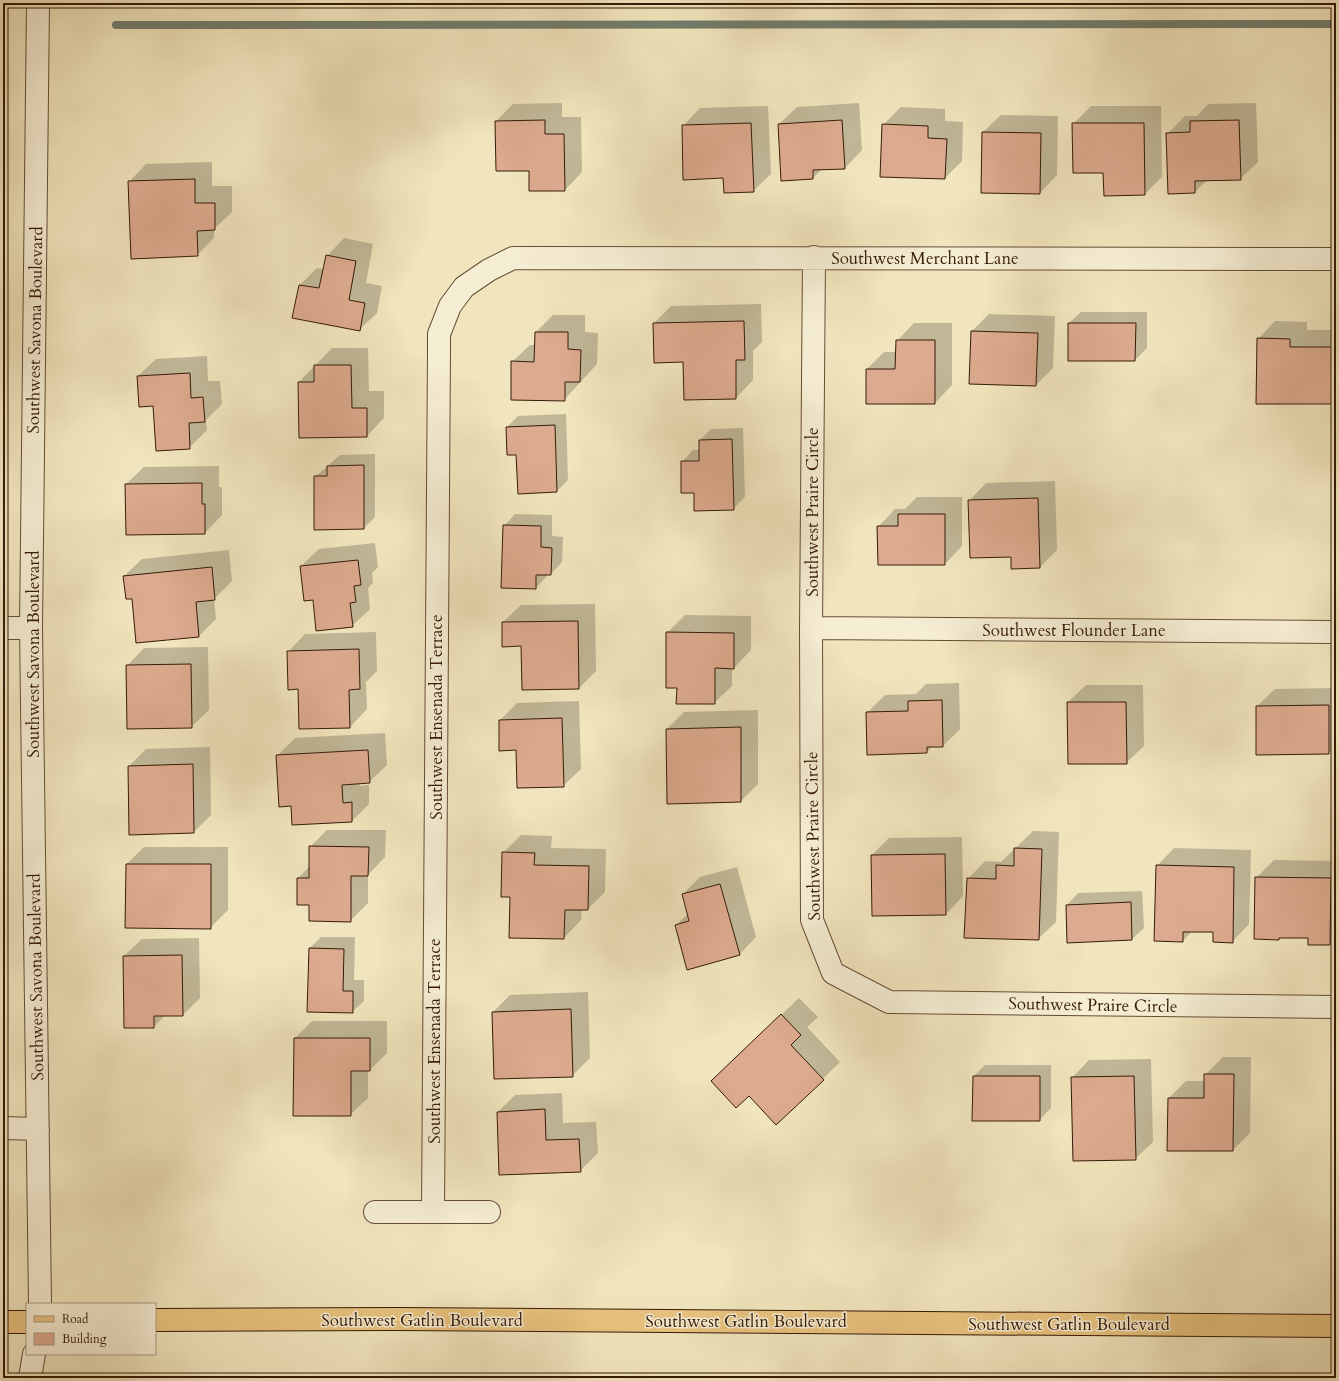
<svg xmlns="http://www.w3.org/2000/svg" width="1339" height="1381" viewBox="0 0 1339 1381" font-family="Cardo,serif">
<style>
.shadow{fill:#0003}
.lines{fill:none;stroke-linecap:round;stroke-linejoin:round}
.stream{stroke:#737d6e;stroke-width:8}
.building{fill:#dcaa8e;stroke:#361a08}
.minor-casing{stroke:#654d35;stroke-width:24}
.major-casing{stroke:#361a08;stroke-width:24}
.minor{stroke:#f6eed4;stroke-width:22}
.major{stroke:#e8c27e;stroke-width:22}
.labels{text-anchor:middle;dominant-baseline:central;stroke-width:3;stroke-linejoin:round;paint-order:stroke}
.street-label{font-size:17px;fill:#361a08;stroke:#f6eed4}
</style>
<rect width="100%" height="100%" fill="#f1e5bd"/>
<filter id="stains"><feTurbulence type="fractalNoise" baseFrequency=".005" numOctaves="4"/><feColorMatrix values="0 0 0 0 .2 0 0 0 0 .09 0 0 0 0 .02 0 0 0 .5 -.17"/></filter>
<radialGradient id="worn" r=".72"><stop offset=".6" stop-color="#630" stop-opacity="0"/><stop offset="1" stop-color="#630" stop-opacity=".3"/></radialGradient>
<!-- shadow -->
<path class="shadow" d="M562,103v14h19l1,55 -17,18 -35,-20h-33l-1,-49 17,-17z
M859,103l3,47 -17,18 -23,1 -9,9 -34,-54 18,-17z
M1256,103l2,59 -18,17 -33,1 -12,12 -28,-58 18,-18h12l11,-12z
M768,106l3,68 -18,17 -29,-14 -41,-51 17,-18z
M1091,106h70l1,71 -17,17 -41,-22 -31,-48z
M901,107l44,2v12l18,1 -1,39 -17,17 -62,-53z
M1001,115l57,1 -1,59 -17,18 -57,-61z
M212,162v24h20v26l-18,17v9l-17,17 -68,-73 17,-18z
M344,238l29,6 -7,39 16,3 -5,27 -18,17 -65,-12 6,-33 17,-17 7,1 3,-13z
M761,304l1,38 -9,9v29l-17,18 -52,-37 -30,-38 17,-17z
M1081,312h66v36l-12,12h-66v-37z
M989,314l66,2 -2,52 -17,17 -64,-54z
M553,315h32v17l13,1 -1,31 -33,36 -52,-38 18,-17h6v-13z
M1275,321l32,1v8h29v70l-3,3 -75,-64z
M914,323h38v62l-17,18h-68v-34l17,-17h12l1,-11z
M332,348h36l1,43h15v27l-17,18 -68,-54z
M207,356l1,25h12l2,23 -16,16 1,10 -18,18 -35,-43 -16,-29 18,-17z
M566,414l2,66 -11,11 -40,-37 -10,-27 11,-11z
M743,428l2,69 -12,12 -38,-17 -13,-30 11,-12h7v-10l11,-11z
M375,454v63l-11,11 -49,-51 25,-22z
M219,466v21h3v28l-17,18 -78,1 -1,-50 18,-17z
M1055,481l2,69 -17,17 -28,1v-12l-43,-55 17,-18z
M917,497h45v49l-17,18 -67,-37 17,-18h10z
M515,514l37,1v21l11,1 -1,25 -11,12h-4v2l-11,12 -32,-62z
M375,543l3,24 -6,6 1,10 -5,5 2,21 -18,17 -38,-27 -13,-33 18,-17z
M229,550l3,31 -18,18 2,20 -17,17 -62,6 -4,-44 -9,-22 18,-17z
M595,604l1,67 -17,17 -57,-43 -19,-23 18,-17z
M685,615l66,1v34l-17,18h-2v18l-18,17 -36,-16 -11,-54z
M376,632l1,39 -11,11 1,27 -17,18 -51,-39 -11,-36 17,-18z
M208,647l1,63 -18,17 -64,-61 17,-18z
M959,683l1,46 -17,17h-10l-6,6 -60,-39 18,-18 31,-1 10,-10z
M1086,685h57l1,61 -18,17 -58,-61z
M1336,688v58l-7,7 -72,-47 18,-17z
M579,701l2,68 -18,17 -46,-37 -17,-29 17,-17z
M758,710v74l-17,17 -74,-72 17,-17z
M385,733l2,32 -18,17 -10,1 1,3 9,-1v19l-17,17 -59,3 -1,-19 -12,1 -2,-51 17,-17z
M210,747l1,68 -17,17 -65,-66 17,-17z
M327,830h59l-1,27 -17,18v28l-18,18 -40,-17h-12v-26l12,-12v-19z
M1033,831l26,1 -3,90 -18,17 -70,-60 17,-18 16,1z
M521,835l31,1 -1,12 55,1 -1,43 -17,17h-6l-1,11 -17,18 -54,-1 1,-41 -8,-43z
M962,837l1,59 -17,18 -73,1 -1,-60 17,-17z
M144,847h84v63l-18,18 -83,-64z
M1174,848l77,2 -2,74 -17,18 -18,-11h-22l-9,10 -26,-75z
M1274,860l62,1v76l-7,7 -20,-7h-28l-2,2 -23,-61z
M737,867l19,70 -17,18 -63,-30 12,-11 -5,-20 17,-17z
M1142,891l2,37 -12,11 -64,3 -1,-37 11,-12z
M321,937h34l-1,43h10v21l-12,11 -42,-64z
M199,938l1,60 -17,17h-18l-11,12 -30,-71 18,-17z
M588,992l2,66 -18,18 -79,-64 17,-17z
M799,998l19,19 -11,10 33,35 -63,62 -47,-60z
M312,1021h75v32l-17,17h-2v28l-18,17 -55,-77z
M1223,1057h28l-1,76 -17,17 -64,-52 17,-17h19v-6z
M1151,1059l2,83 -18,17 -63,-81 17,-18z
M985,1065h66v43l-12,12 -65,-44z
M562,1093l1,30 33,-1 2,31 -18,18 -80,3 -2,-62 17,-17z"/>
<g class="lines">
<!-- stream -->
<path class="stream" d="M116,25l1220,-1"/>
</g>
<!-- building -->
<path class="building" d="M545,120v14h19l1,57h-36v-20h-33l-1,-50z
M842,120l3,49 -32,1v9l-32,2 -3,-57z
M1239,120l2,60 -46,1v12l-27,1 -2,-61 24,-1v-11z
M751,123l3,69 -30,1 -1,-15 -40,2 -1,-55z
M1072,123h72l1,72 -41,1 -1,-23h-30z
M882,124l46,2v12l19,1 -2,40 -65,-2z
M982,132l59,1 -1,61 -59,-1z
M195,179v24h20v27l-18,1 1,25 -67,3 -3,-78z
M326,255l30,6 -7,39 16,3 -5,28 -68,-13 7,-33 20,3z
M744,321l1,39h-9v39l-52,1 -1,-38 -29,1 -1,-40z
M1068,323h68l-1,38h-67z
M971,331l67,2 -2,53 -67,-2z
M535,332h33v17l13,1 -1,32h-15v19l-54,-1v-39l23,1z
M1257,338l33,1v8h44v57h-78z
M896,340h39v64h-69v-35h29z
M314,365h37l1,43h15v29l-68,1 -1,-56h16z
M190,373l1,25 12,-1 2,25 -16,1 1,26 -34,2 -3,-45 -14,1 -2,-31z
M555,425l2,67 -39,2 -2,-39h-9l-1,-28z
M732,439l2,71 -40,1v-18h-13v-32h18v-21z
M364,465v64l-50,1v-54h13v-10z
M202,483v21h3v30l-79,1 -1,-51z
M1038,498l2,70 -29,1v-12l-41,1 -2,-58z
M898,514h47v51h-67l-1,-39h21z
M503,525l38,1v21l11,1 -1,27h-15v14l-35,-1z
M358,560l3,25 -7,1 2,16 -6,1 3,24 -37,4 -3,-31 -9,1 -4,-35z
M212,567l3,33 -19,2 3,35 -63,6 -4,-44h-6l-3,-23z
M578,621l1,68 -57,1 -1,-44 -19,1v-25z
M666,632l68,1v36l-19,-1v36h-39l1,-16h-11z
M359,649l1,40 -11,1 1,38 -51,1 -1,-40 -10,1 -1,-39z
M191,664l1,64 -65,1 -1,-64z
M942,700l1,47h-16v6l-60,2 -1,-43 42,-1v-10z
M1067,702h59l1,62h-59z
M1329,705v49l-73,1v-49z
M562,718l2,69 -47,1 -1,-38 -17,1v-31z
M741,727v75l-74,2 -1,-75z
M368,750l2,33 -28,2 1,18 9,-1v20l-60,3 -1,-19 -12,1 -3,-52z
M193,764l1,69 -65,2 -1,-69z
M309,846l60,1 -1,29h-17v46l-42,-1v-16h-12v-27h12z
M1014,848l28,1 -3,91 -75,-2 3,-60 29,1v-14l18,1z
M502,852l33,1 -1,12 55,1 -1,44h-23l-1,29 -55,-1 1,-41h-9z
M945,854l1,61 -74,1 -1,-61z
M126,864h85v65l-86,-1z
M1156,865l78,2 -1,76 -20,-1v-10h-30v10l-29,-1z
M1255,877l76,1 -1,67h-22v-7h-29v2l-25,-1z
M720,884l20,71 -53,15 -12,-45 14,-4 -7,-27z
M1131,902l1,38 -65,3 -1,-38z
M309,948l35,1 -1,42h10v22l-46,-1z
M182,955l1,61h-29v12h-30l-1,-72z
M571,1009l2,68 -79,2 -2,-67z
M781,1014l20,21 -10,10 33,35 -48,45 -27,-29 -13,12 -25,-27z
M294,1038h76v33h-19v45h-58z
M1204,1074h30l-1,77h-66l1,-53h36z
M973,1076h67v45h-68z
M1134,1076l2,84 -63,1 -2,-84z
M545,1109l1,31 33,-1 2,33 -82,3 -2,-63z"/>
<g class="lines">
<!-- minor casing -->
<g class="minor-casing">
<path id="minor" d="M38,3l-7,625 9,676
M814,257l-3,371 1,292 21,53 56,29 447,5
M3,628h28
M811,628l525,4
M3,1128l35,1
M433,1211l6,-861v-16l11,-28 14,-19 25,-17 24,-12 823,1
M375,1212h114
M30,1378l4,-24"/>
</g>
<!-- major casing -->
<g class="major-casing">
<path id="major" d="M155,1320l241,-1 940,7
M3,1322h24"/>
</g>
<!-- minor -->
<use href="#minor" class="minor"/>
<!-- major -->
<use href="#major" class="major"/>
</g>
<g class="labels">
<!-- street labels -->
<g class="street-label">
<text x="925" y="258">Southwest Merchant Lane</text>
<text transform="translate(35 330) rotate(-89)">Southwest Savona Boulevard</text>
<text transform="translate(812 512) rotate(-90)">Southwest Praire Circle</text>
<text x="1074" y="630">Southwest Flounder Lane</text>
<text transform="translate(33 654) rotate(-90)">Southwest Savona Boulevard</text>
<text transform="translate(436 717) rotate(-90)">Southwest Ensenada Terrace</text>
<text transform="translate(813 836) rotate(-91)">Southwest Praire Circle</text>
<text transform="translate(36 977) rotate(-91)">Southwest Savona Boulevard</text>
<text transform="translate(1093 1005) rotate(1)">Southwest Praire Circle</text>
<text transform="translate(434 1041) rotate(-90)">Southwest Ensenada Terrace</text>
<text x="422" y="1320">Southwest Gatlin Boulevard</text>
<text x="746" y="1321">Southwest Gatlin Boulevard</text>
<text x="1069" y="1324">Southwest Gatlin Boulevard</text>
</g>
</g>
<!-- margin -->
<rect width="1339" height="1381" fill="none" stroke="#f1e5bd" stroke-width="16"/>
<rect x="4" y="4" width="1331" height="1373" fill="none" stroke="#361a08" stroke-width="2"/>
<rect x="8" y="8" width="1323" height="1365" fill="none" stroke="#361a08"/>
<!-- legend -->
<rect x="26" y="1303" width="130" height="52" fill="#f6eed4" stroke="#a99982"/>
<rect x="34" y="1316" width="20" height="6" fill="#e8c27e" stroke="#a99982"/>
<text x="62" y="1323" font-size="12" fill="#361a08">Road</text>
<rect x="34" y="1333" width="20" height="12" fill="#dcaa8e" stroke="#a99982"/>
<text x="62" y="1343" font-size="12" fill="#361a08">Building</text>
<rect width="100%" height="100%" filter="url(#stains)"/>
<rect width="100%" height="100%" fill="url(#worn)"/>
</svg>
